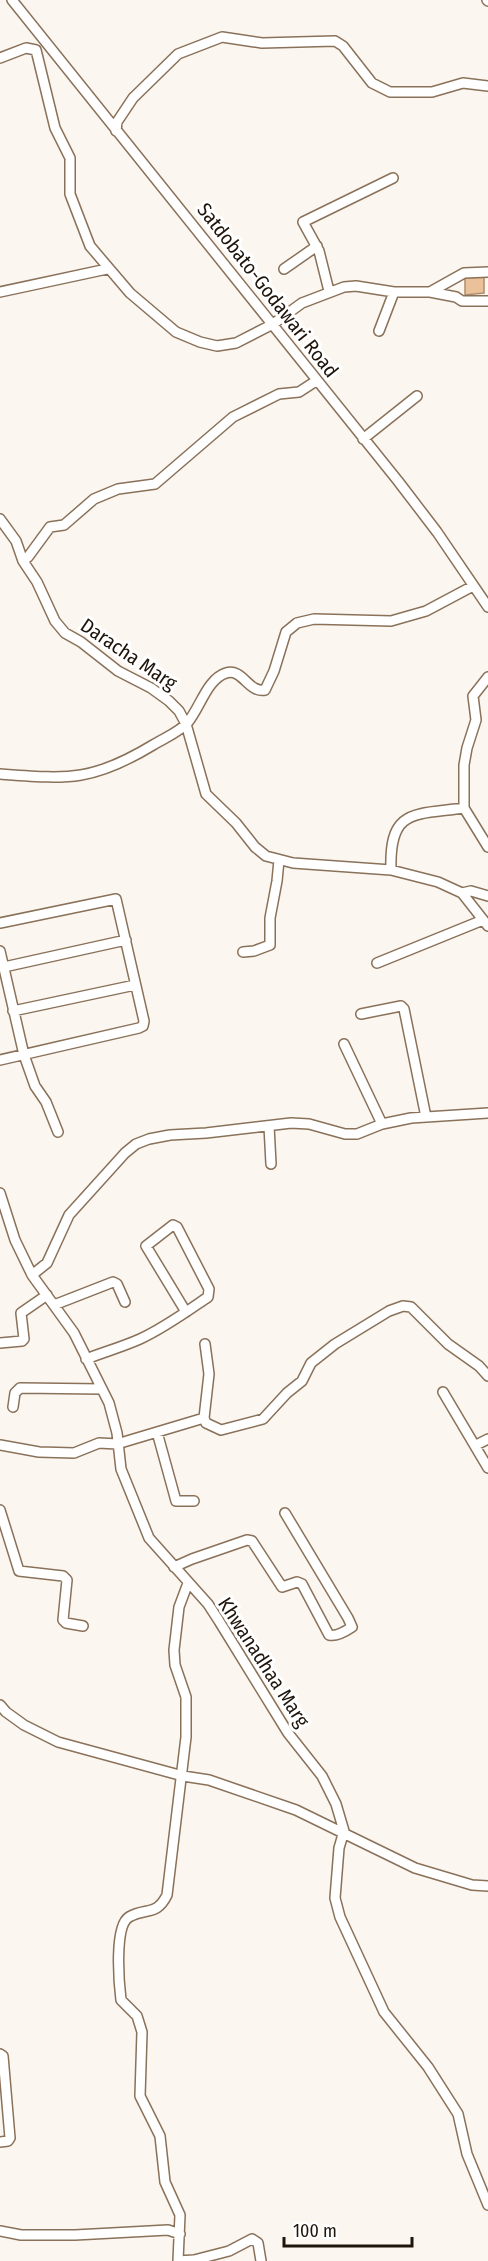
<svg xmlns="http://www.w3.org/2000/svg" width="488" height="2261" viewBox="0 0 488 2261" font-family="'Fira Sans Condensed',sans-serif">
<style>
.water{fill:#eac198;stroke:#ad8d6d;stroke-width:1.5}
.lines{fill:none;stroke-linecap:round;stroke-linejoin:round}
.minor-casing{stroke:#8a7159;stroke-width:12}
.minor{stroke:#fff;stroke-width:9}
.labels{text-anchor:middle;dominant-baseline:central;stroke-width:6;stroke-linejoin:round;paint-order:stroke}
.street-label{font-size:20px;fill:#1e140a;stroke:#fff}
</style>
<rect width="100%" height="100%" fill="#fbf6f0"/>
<!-- water -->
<path class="water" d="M484,275v18l-19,2v-19z"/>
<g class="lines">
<!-- minor casing -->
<g class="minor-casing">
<path id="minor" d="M12,0l386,481 39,51 51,75
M487,0l1,1
M36,50l19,78 15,30v36l20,52 40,47 46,39 24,10 17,4 19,-3 37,-19 29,-21 42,-16 12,-1 38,6h36l26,5 6,4h26
M0,58l26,-10 10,2
M116,131l1,-9 16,-24 45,-44 44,-17 40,6 73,-2 8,5 29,37 18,9h42l31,-9 25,3
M284,269l33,-23
M329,291l-10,-40 -16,-29 90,-44
M0,292l107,-23
M430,292l34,-19 24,-1
M379,331l15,-39
M363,439l54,-43
M0,519l16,22 7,20 14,21 18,39 10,12 16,9 37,29 33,17 18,13 10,10 7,13 20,70 30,29 19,24 11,9 27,7 98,7 47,12 24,11 26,33
M23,561l5,-4 22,-30 14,-2 30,-26 24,-10 37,-5 78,-67 46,-23 20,-2 17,-11
M488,677l-15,19 3,24 -9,28 -3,17v43l24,39
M0,774c68,5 92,8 153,-29 11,-7 27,-13 35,-23 12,-14 19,-43 38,-49 17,-5 22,20 39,17l9,-19 12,-39 11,-9 17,-4 77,2 35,-10 47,-25
M391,870c-2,-62 23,-55 73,-62
M462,893l9,-2 17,5
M0,923l116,-24 28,122 -1,5 -4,2 -139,32
M0,951l24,104 11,31 11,16 12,30
M243,952l11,-1 16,-6v-27l7,-37 2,-21
M377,963l106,-43
M4,967l122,-27
M13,1011l122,-26
M361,1014l40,-8 3,3 22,108
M344,1044l38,80
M269,1126l2,38
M0,1193l15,47 17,35 42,58 35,70 8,30 4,36 28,69 59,66 11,17 69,112 34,43 14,28 8,27
M32,1275l15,-12 22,-48 56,-62 11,-9 13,-5 21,-4 36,-2 85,-10 18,1 36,10h12l25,-10 29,-6 77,-5
M54,1305l59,-23 4,2 8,18
M0,1343l22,-2 2,-2 -3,-26 26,-18
M86,1359c18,-7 36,-12 54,-20 24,-11 46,-27 68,-42l1,-8 -32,-62 -4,-2 -27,21 40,66
M443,1392l45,76
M13,1407l2,-14 5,-5 82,1
M204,1418l5,-44 -4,-30
M157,1432l19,69h18
M0,1445l39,7 35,1 25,-10 18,1 87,-26 2,5 15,7 42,-11 24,-26 15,-12 9,-18 24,-19 54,-33 14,-5 8,1 37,37 31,22 9,10
M476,1445l12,-6
M0,1510l19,61 44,5 4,4 -4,40 3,3 17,3
M174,1567l18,-8 55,-19 5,1 30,46 15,-5 5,2 27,51c7,2 17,-4 23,-8l-4,-9 -63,-105
M0,1705l6,7 18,13 34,17 125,34 26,4 87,30 119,58 57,17 16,1
M344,1831l-5,17 -4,50 5,19 44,95 44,55 30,47 9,40 21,51
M0,2054l3,2 7,82 -2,3 -8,1
M0,2231l21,4h54l93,-5 12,4
M178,2261l2,-46 -15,-33 -5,-46 -20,-40 2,-64 -5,-16 -16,-16c-2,-16 -7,-74 8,-83 17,-10 27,0 38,-22l19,-158v-40l-11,-32 -1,-15 5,-43 9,-24
M178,2261l16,-1 35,-9 23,-12 6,4 3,18"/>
</g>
<!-- minor -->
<use href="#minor" class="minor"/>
</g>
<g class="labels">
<!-- street labels -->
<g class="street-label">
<text transform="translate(268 290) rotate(52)">Satdobato-Godawari Road</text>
<text transform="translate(129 654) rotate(34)">Daracha Marg</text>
<text transform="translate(264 1662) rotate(57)">Khwanadhaa Marg</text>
</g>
</g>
<!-- scale -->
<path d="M284 2237v9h128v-9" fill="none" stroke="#1e140a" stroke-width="3"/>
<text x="293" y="2237" font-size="18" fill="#1e140a" stroke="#ffffff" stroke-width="4.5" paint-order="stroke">100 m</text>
</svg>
